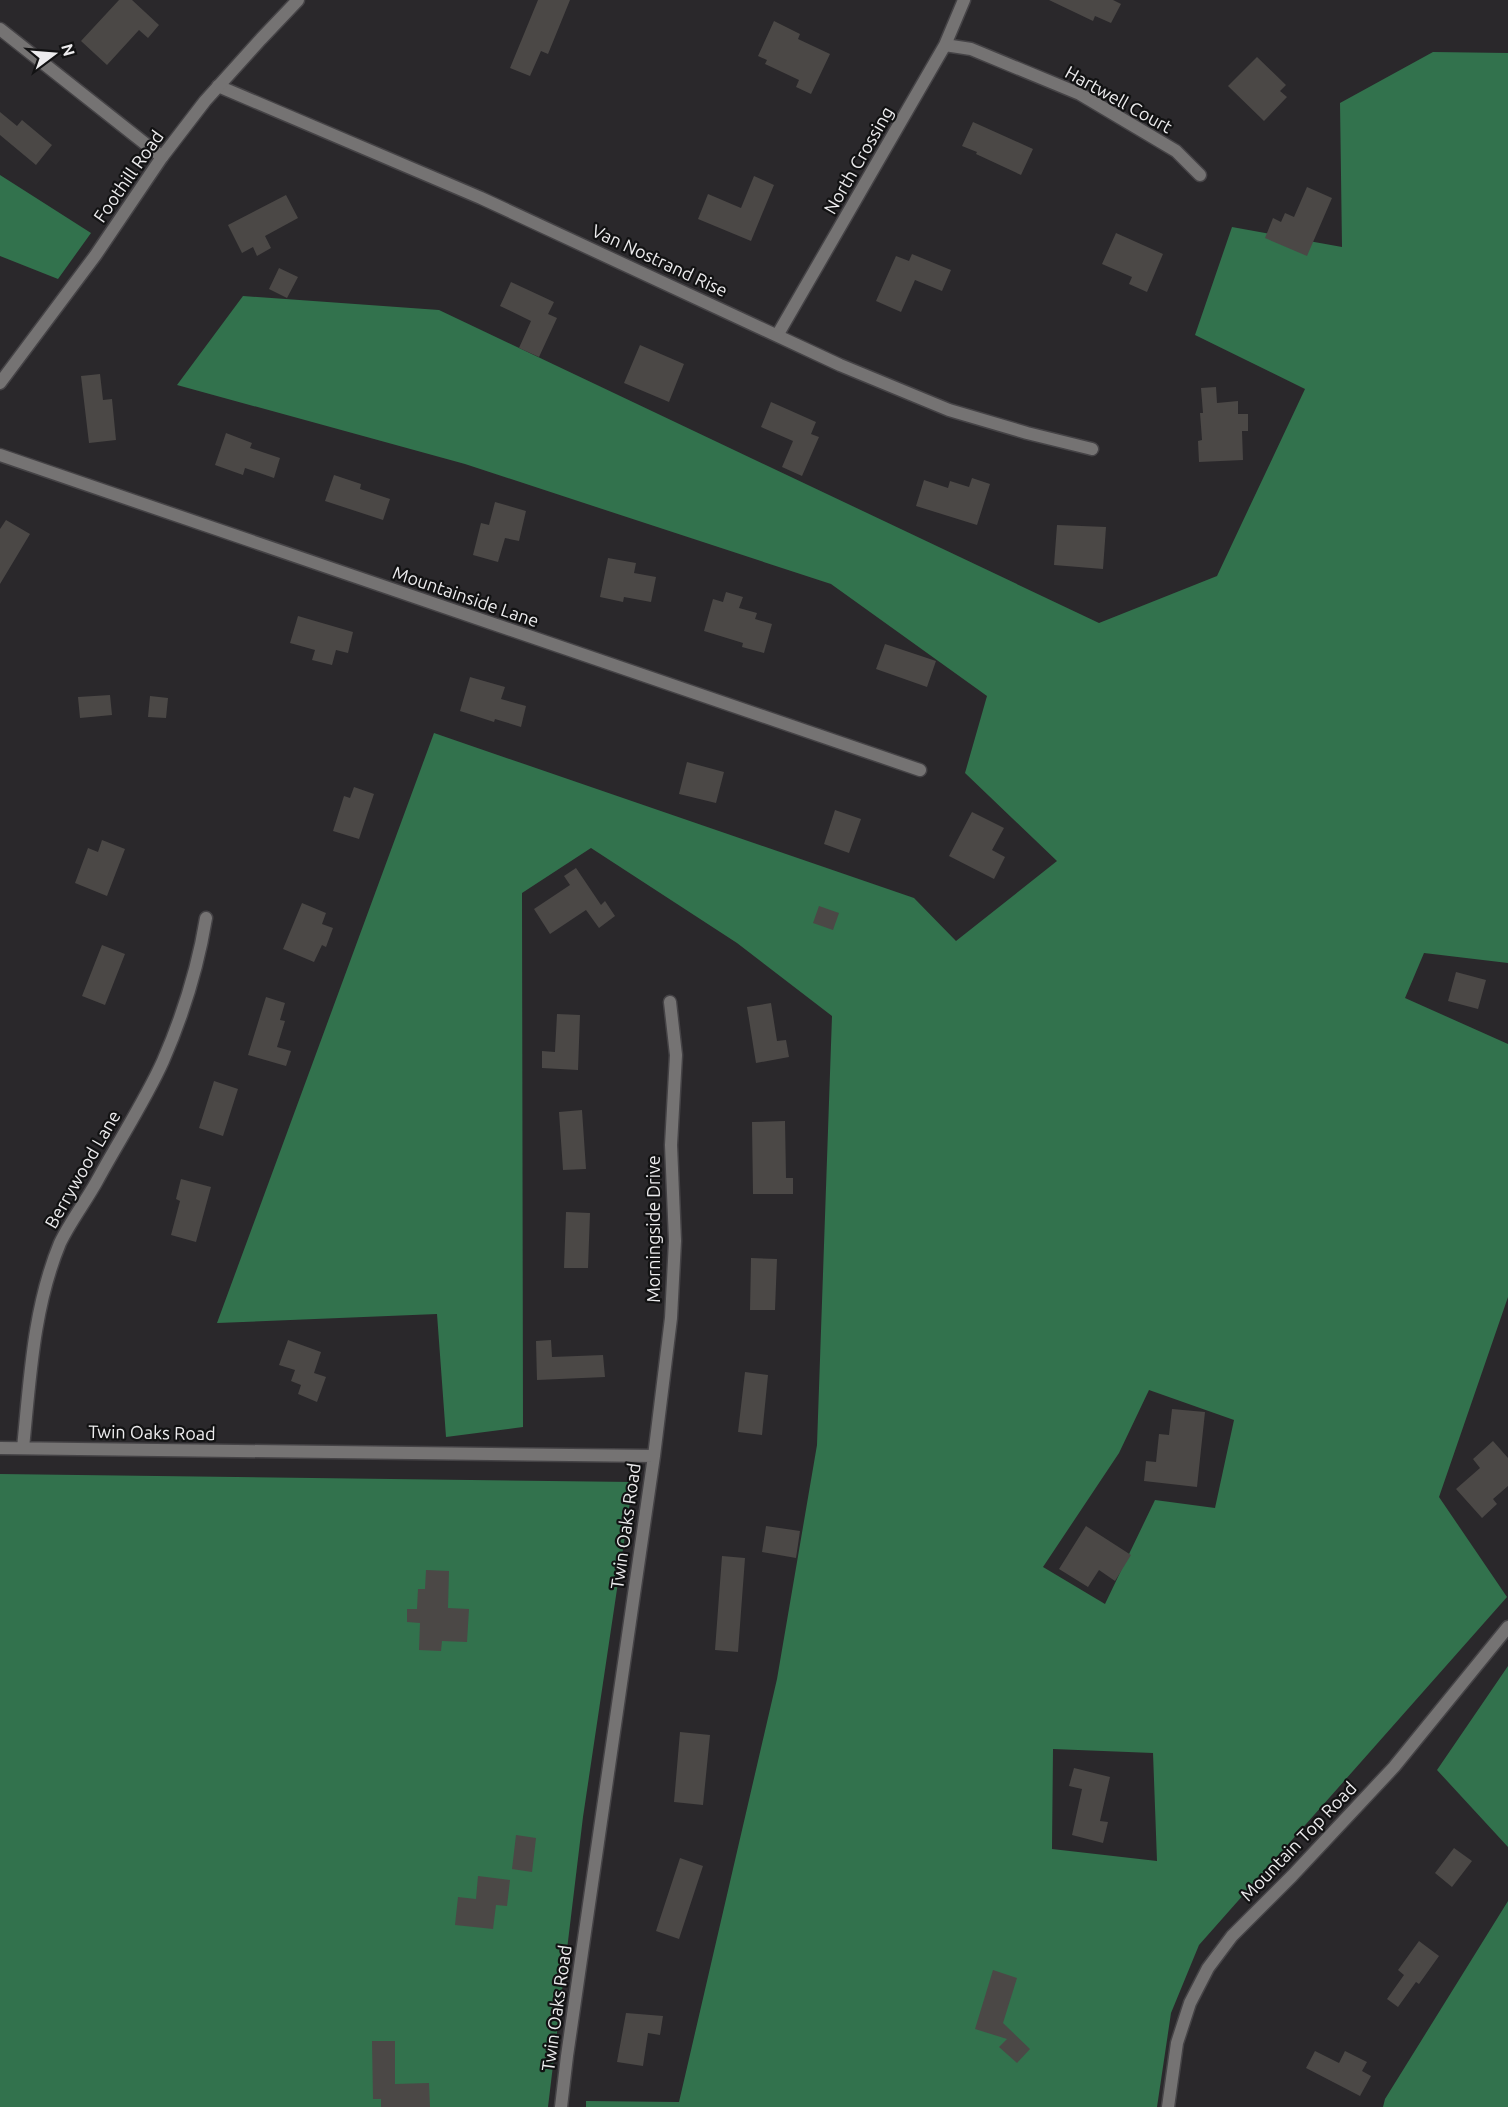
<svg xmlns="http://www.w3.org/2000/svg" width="1508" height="2107" viewBox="0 0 1508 2107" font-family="Ubuntu,sans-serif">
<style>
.forest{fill:#32724d;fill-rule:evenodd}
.building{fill:#4b4846}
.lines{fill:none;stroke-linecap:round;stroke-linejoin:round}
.minor-casing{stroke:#454346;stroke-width:15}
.tertiary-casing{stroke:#454346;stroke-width:15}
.minor{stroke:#757373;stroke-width:12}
.tertiary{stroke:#757373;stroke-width:12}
.labels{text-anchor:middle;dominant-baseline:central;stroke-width:4.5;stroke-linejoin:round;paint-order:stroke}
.street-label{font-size:18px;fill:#edecee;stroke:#121213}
</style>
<rect width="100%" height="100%" fill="#2a282b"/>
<!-- forest -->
<path class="forest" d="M1433,52l75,1v910l-84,-10 -19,45 103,46v253l-69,200 68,100 -308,348 -28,68 -14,94h-571v-6l93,1 98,-423 40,-234 15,-429 -95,-73 -146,-95 -69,45 1,534 -77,10 -9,-123 -220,9 217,-590 480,165 42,43 101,-80 -92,-88 22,-77 -156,-112 -366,-120 -288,-79 66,-89 196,14 660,313 118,-47 88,-187 -110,-54 37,-108 110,20 -2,-144zM1149,1390l85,30 -19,88 -60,-8 -50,104 -62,-37 76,-114zM1053,1749l100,4 4,108 -105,-12z
M0,175l91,58 -33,46 -58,-23z
M0,1474l633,8 -50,335 -35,290h-548z
M1508,1666v181l-71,-77z
M1508,1901v206h-125l2,-8z"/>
<!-- building -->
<path class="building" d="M119,0h13l27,25 -11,13 -9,-8 -32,35 -26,-24z
M538,0h32l-22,54 -7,-3 -11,25 -20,-8z
M1049,0h64l8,4 -10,19 -16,-7 -2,5z
M774,21l26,13 -2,5 32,15 -19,40 -15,-7 3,-7 -34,-16 2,-4 -9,-4z
M1257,57l29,28 -6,6 7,6 -23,24 -36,-35z
M0,112l17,14 5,-6 30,25 -16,20 -36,-30z
M973,122l60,27 -12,26 -45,-21 1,-2 -15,-6z
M754,176l20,9 -23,56 -53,-22 10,-25 33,14z
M1307,187l25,11 -25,58 -42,-18 8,-20 8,4 4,-9 9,4z
M286,195l12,23 -33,18 6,12 -14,8 -4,-9 -11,6 -14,-28z
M1116,233l47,21 -16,38 -18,-8 3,-7 -30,-13z
M912,254l39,16 -9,21 -27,-11 -14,32 -25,-11 20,-45 13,5z
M279,268l19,9 -11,21 -18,-9z
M511,282l43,20 -6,12 9,4 -18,39 -20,-9 12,-27 -31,-15z
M640,345l44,19 -15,38 -45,-19z
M100,374l3,26 9,-1 4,41 -27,3 -8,-67z
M1216,387l1,16 21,-2v13h10v17h-6l1,29 -44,2 -1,-21 4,-1 -2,-27h3l-2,-25z
M771,402l45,20 -5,12 8,3 -17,39 -20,-9 11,-26 -32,-14z
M226,433l26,10 -2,5 30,10 -6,20 -29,-10 -2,7 -28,-10z
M334,475l27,9 -1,5 30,10 -7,21 -58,-19z
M972,478l18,6 -13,41 -61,-19 8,-26 24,8 2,-7 19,6z
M495,502l31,9 -7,30 -14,-3 -7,24 -25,-7 8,-32 8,2z
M6,520l24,14 -30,50v-55z
M1057,525l49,2 -3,42 -49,-4z
M608,558l28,5 -2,10 22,4 -5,25 -27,-5 -1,5 -23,-5z
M726,592l17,5 -4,11 18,5 -2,6 17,5 -8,29 -22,-6 1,-4 -39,-12 9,-32 10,3z
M298,616l55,16 -5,21 -12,-3 -4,15 -20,-5 3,-10 -25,-7z
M885,644l51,17 -9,26 -51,-18z
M470,677l35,10 -4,12 25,7 -5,21 -26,-8 -1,3 -34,-11z
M110,695l2,20 -32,3 -2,-21z
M150,696l18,2 -2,20 -18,-1z
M687,762l37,10 -8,31 -37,-9z
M354,787l20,7 -15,45 -26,-8 11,-35 6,2z
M835,810l26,9 -12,34 -25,-9z
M972,812l32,16 -12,22 13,7 -11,22 -45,-23z
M102,840l23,9 -18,47 -32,-13 13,-35 10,4z
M576,868l25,37 4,-4 10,15 -16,12 -13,-18 -36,24 -16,-25 36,-24 -6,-9z
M302,903l24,10 -4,11 11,4 -7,19 -4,-2 -8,17 -31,-13z
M819,906l20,7 -6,17 -20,-7z
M102,945l23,9 -20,51 -23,-9z
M1456,972l30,8 -8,29 -30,-8z
M266,997l19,6 -5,17 5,1 -8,26 14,4 -5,15 -38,-11z
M771,1003l6,38 9,-1 3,17 -33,6 -9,-56z
M557,1014l23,1 -2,55 -36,-2v-17l13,1z
M214,1081l24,8 -15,47 -24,-8z
M582,1110l4,59 -23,1 -4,-58z
M785,1121l1,57h7v16h-40l-1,-72z
M181,1179l30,8 -15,55 -25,-7 9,-34 -4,-2z
M566,1212l24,1 -2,55h-24z
M751,1258l26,1 -2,51h-25z
M288,1340l33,12 -7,21 12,4 -9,25 -19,-8 3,-9 -10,-4 4,-11 -16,-5z
M551,1340l1,17 51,-2 2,22 -68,3 -1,-39z
M745,1372l23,3 -6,60 -24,-3z
M1172,1409l33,3 -8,75 -53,-6 2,-20 10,1 3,-28 10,1z
M1493,1441l15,17v28l-15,13 4,5 -15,14 -26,-29 24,-21 -7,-9z
M766,1526l34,5 -4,27 -34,-6z
M1086,1526l45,29 -16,26 -16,-11 -11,17 -29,-18z
M722,1556l23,2 -7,94 -23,-2z
M426,1570l23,1 -1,37 21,1 -2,33 -25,-1 -1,10 -22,-1 1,-27 -13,-1v-13h10l1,-20h7z
M680,1732l30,3 -7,70 -29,-3z
M1074,1768l36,9 -10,44 8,1 -5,21 -31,-8 10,-46 -13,-3z
M516,1835l20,3 -4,34 -20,-3z
M1454,1848l18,13 -20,26 -17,-14z
M680,1858l23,8 -24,73 -23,-8z
M478,1876l32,4 -3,26 -11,-1 -3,24 -38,-4 3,-28 18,2z
M1419,1941l20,15 -20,28 -3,-2 -18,25 -11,-8 17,-24 -6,-5z
M993,1970l24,8 -14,45 27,26 -13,14 -18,-16 8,-8 -32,-10z
M626,2013l37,3 -3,19 -12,-2 -5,33 -26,-4z
M372,2041h23v43l34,-1 1,24h-49v-8h-8z
M1315,2051l24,12 6,-12 22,11 -5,9 9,5 -11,20 -54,-28z"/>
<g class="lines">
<!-- minor casing -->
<g class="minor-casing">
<path id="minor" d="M0,29l162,128
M945,45l26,4 109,45 96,57 24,24
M218,86l263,112 359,167 109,45 78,23 65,16
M778,334l167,-289 19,-45
M0,455l920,315
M0,1448l654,8
M23,1448c7,-69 10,-140 37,-205 10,-21 26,-42 37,-62 21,-39 48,-80 66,-120 20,-46 35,-94 43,-143
M561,2107l6,-51 87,-600 17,-138 4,-77 -4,-96 5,-90 -6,-53
M1168,2107l9,-64 13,-40 18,-35 24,-32 60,-60 102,-109 114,-140"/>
</g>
<!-- tertiary casing -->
<g class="tertiary-casing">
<path id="tertiary" d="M0,383l95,-127 67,-99 43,-56 56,-62 37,-39"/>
</g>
<!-- minor -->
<use href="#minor" class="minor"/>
<!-- tertiary -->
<use href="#tertiary" class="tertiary"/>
</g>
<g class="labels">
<!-- street labels -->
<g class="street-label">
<text transform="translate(1119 99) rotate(29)">Hartwell Court</text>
<text transform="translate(858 160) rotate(-60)">North Crossing</text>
<text transform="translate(128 176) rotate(-55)">Foothill Road</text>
<text transform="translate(660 260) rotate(25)">Van Nostrand Rise</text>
<text transform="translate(466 596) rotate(19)">Mountainside Lane</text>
<text transform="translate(82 1169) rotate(-60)">Berrywood Lane</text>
<text transform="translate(653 1229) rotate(-90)">Morningside Drive</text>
<text transform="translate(152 1432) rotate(1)">Twin Oaks Road</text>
<text transform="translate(625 1526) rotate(-82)">Twin Oaks Road</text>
<text transform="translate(1298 1841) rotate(-46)">Mountain Top Road</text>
<text transform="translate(556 2008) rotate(-82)">Twin Oaks Road</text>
</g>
</g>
<!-- north arrow -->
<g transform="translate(54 54) rotate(74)" stroke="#121213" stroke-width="4.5" paint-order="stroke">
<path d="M0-4.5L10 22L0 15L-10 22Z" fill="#edecee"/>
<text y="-9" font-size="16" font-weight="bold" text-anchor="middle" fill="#edecee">N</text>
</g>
</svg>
